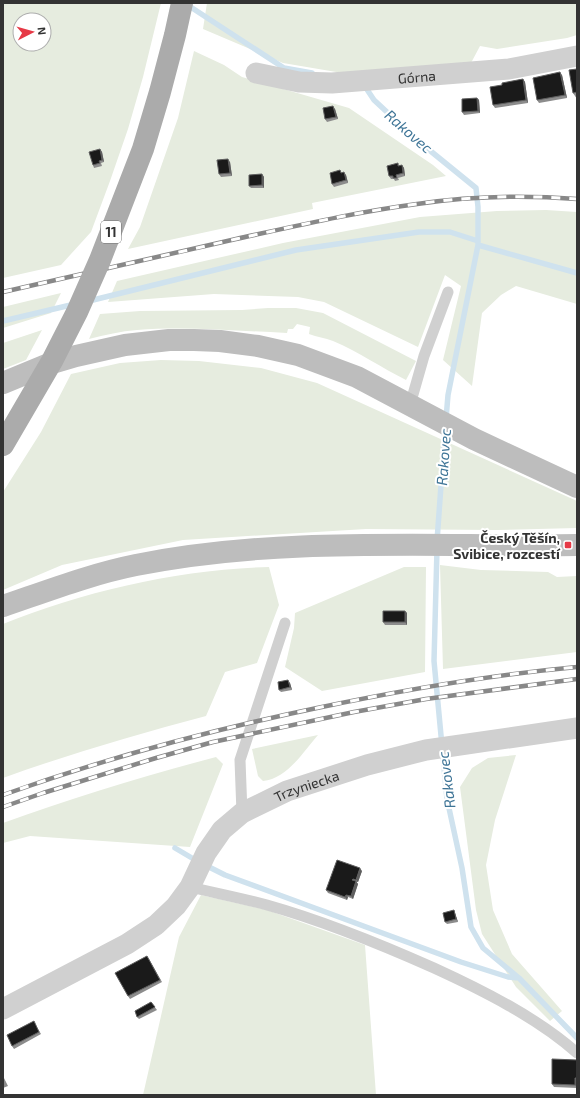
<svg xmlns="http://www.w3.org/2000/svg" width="580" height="1098" viewBox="0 0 580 1098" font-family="'Exo 2',sans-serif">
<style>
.green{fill:#e6ecdf;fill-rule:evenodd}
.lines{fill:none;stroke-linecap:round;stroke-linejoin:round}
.stream{stroke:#cfe2ee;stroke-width:5.5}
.service{stroke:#d0d0d0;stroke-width:11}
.minor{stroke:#d0d0d0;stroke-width:21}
.secondary{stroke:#bdbdbd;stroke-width:22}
.rail-casing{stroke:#888;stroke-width:4.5}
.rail{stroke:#fff;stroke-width:3;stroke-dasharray:9;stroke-linecap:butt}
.primary-bridge{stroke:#ababab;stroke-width:22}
.wall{fill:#8c8c8c}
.shaded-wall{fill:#5f5f5f}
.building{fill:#1a1a1a;stroke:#5f5f5f}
.poi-dot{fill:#e63946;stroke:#fff;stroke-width:1.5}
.labels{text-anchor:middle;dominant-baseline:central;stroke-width:4;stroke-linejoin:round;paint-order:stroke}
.shield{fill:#fff;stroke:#707070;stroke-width:1}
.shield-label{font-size:13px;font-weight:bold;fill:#333}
.street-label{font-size:14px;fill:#333;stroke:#fff}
.poi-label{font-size:14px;font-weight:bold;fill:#333;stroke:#fff;text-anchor:end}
.water-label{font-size:15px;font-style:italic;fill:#3f7597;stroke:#fff}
</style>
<rect width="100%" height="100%" fill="#fff"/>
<!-- green -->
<path class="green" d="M3,3h158l-18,74 -15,52 -18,52 -19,51 -30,33 -58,13zM20,20h24v24h-24z
M207,3h370v32l-10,3 -70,11 -17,-3 -9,17 -117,12 -71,-12 -80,-34z
M194,51l30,14 18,12 107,31 84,57 13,11 -134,27 1,6 -185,40 12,-22 38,-109z
M546,210l31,2v92l-61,-18 -15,9 -19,18 -10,73 -29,-26 18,-74 -16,-11 -27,72 -94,-45 -26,-5 -84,-3 -106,8 9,-21 166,-38 137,-26 77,-6z
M61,293l-10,20 -48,15v-21z
M268,308h28l27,5 93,48 -10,19c-24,-12 -47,-28 -73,-39 -8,-3 -16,-4 -24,-7l1,-7 -13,-3 -4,5h-5l-1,4c-50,-2 -100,-7 -150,-3 -16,1 -32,5 -48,9l11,-25 40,-3 102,-1z
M42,330l-16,30 -23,9v-26z
M161,360l38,1 62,7 56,15 260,118v27l-80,2 -131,-1 -183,11 -121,25 -59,25v-98l38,-60 30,-58 49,-11z
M440,565l41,5 67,2 9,5 20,-1v76l-134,17z
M269,567l10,38 -22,58 -32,9 -19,44c-68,18 -137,38 -203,62v-154c82,-33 177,-55 266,-57z
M404,567h22l-1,105 -103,19 -37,-24 9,-39 1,-15z
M318,735c-14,16 -31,44 -55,46l-5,-5 -6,-27z
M516,755l-21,65 -9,45 7,45 19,44 50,57 -12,10 -34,-34 -34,-53 -6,-24 -10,-77 -6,-46 12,-19 16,-10z
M216,757l7,7 -33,83 -160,-11 -27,7v-20c70,-25 141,-47 213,-66z
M201,895l66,15 98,35 11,150h-233l36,-158z"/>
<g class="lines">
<!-- stream -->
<path class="stream" d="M186,4l98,64 28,5
M364,85l10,15 43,40 59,48 2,19v38l-30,150 -2,24
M478,245l99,28
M89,301l207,-51 123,-18h31l28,9
M3,321l72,-17
M437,541l8,-111
M437,549l-3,112 13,138 15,69 9,59 12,21 36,30 58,60
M175,848l22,13
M205,865l20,10 236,87 47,15 11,1"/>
<!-- service -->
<path class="service" d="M410,405l14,-49 24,-64
M242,813l-2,-53 45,-137
M190,887c25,6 51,11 77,18 57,16 113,39 167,63 48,22 104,50 143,85"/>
<!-- minor -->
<g class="minor">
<path id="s1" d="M256,73l43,9 33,1 177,-14 68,-13"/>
<path id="s2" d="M3,1009l124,-65 29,-19 20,-19 14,-19 16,-34 16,-23 20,-17 45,-22 80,-26 59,-15 151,-22"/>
</g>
<!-- secondary -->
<path class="secondary" d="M3,383l46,-19 27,-8 49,-11 44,-5h25l26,1 38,5 40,9 59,22 117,62 103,48
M3,606c44,-15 88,-32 133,-41 145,-29 295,-18 441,-20"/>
<!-- rail casing -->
<g class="rail-casing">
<path id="rail" d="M3,292c78,-18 155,-35 233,-53 60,-13 120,-27 181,-35 53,-8 107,-9 160,-5
M3,795c103,-37 208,-65 314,-87 86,-18 173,-33 260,-41
M3,807l40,-14 113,-35 57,-16 141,-30 72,-13 151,-20"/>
</g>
<!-- rail -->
<use href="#rail" class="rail"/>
<!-- primary-bridge -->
<path class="primary-bridge" d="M3,445l49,-84 25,-49 23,-52 43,-111 17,-57 15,-57 7,-32"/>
</g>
<!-- wall -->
<path class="wall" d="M577,69v30l-4,-6z
M562,75l5,23 -28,5 -2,-3z
M523,79l2,3 3,21 -33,5 -2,-3 9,-20z
M477,98l2,2 1,13 -16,2 -2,-3z
M335,109l3,10 -11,3 -2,-3z
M100,149l2,3 2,10 -3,1 1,3 -8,2 -1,-3z
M230,162l2,14 -11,1 -2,-3z
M398,163l1,3 3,-1 2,3 1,8 -7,2 1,2 -4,1 -1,-2h-3l-2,-3z
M340,170l2,3 4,2 2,8 -14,4 -2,-3z
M262,174l2,3v11h-13l-2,-2z
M405,611l2,2v12h-22l-2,-3z
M290,683l2,7 -11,2 -2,-2z
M362,871l-4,11h-2l2,2 -5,15 -5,-2 -1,3 -19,-7 -2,-3z
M454,910l4,12 -11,2 -2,-2z
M149,959l13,23 -32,17 -2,-3z
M151,1002l6,8 -18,9 -2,-2z
M35,1024l6,10 -27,15 -2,-3z
M577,1060v28l-23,-1 -2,-3z
M3,1076l5,10 -5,2z"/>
<!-- shaded-wall -->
<path class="shaded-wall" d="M560,72l2,3 5,23 -2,-3z
M523,79l2,3 3,21 -2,-3z
M477,98l2,2 1,13 -2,-2z
M333,106l2,3 3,10 -2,-2z
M100,149l2,3 2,10 -2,-2z
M228,159l2,3 2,14 -2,-3z
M402,165l2,3 1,8 -2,-3z
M344,172l2,3 2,8 -2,-3z
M262,174l2,3v11l-2,-3z
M405,611l2,2v12l-2,-3z
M288,680l2,3 2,7 -2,-3z
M360,868l2,3 -4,11 -2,-2z
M356,881l2,3 -5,15 -2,-3z
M346,895l2,2 -1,3 -2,-3z
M454,910l4,12 -2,-3z
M575,1078l2,2v8l-2,-3z"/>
<!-- building -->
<path class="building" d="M577,69v23l-4,1 -4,-23z
M560,72l5,23 -28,5 -4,-22z
M523,79l3,21 -33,5 -3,-18 12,-2v-2z
M477,98l1,13 -16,1v-13z
M333,106l3,11 -11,2 -2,-11z
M100,149l2,11 -3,1 1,2 -7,2 -4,-13z
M228,159l2,14 -11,1 -2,-14z
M398,163v3l4,-1 1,8 -7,2 1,3h-4v-2h-4l-2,-10z
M340,170l1,3 3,-1 2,8 -14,4 -2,-11z
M262,174v11l-13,1v-11z
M383,611h22v11h-22z
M288,680l2,7 -11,3 -1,-8z
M337,860l23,8 -4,12 -3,-1 -1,1 4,1 -5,15 -5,-1 -1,2 -19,-7z
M454,910l2,9 -11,3 -2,-9z
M147,956l13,24 -32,16 -13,-23z
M151,1002l4,5 -18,10 -2,-6z
M34,1021l5,11 -27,14 -5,-11z
M552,1059l25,1v18h-2v7l-23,-1z"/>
<!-- markers -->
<rect class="poi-dot" x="564" y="541" width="8" height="8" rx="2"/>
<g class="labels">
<!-- shield labels -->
<rect class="shield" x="101" y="221" width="20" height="22" rx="3"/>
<g class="shield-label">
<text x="111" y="232">11</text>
</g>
<!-- street labels -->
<g class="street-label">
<text stroke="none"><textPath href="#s1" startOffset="162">Górna</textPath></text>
<text stroke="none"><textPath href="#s2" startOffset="388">Trzyniecka</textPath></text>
</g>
<!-- poi labels -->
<g class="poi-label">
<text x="560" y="537">Český Těšín,<tspan x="560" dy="16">Svibice, rozcestí</tspan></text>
</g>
<!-- water labels -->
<g class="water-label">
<text transform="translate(409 131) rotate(41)">Rakovec</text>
<text transform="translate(443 457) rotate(-86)">Rakovec</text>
<text transform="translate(446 780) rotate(-97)">Rakovec</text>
</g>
</g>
<!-- border -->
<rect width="580" height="1098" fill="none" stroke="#333333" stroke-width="8"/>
<!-- north arrow -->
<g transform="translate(32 32) rotate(84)"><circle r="19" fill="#ffffff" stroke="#adadad"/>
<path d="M0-3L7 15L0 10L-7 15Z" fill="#e63946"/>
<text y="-6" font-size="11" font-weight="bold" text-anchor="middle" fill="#333333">N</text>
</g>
</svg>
